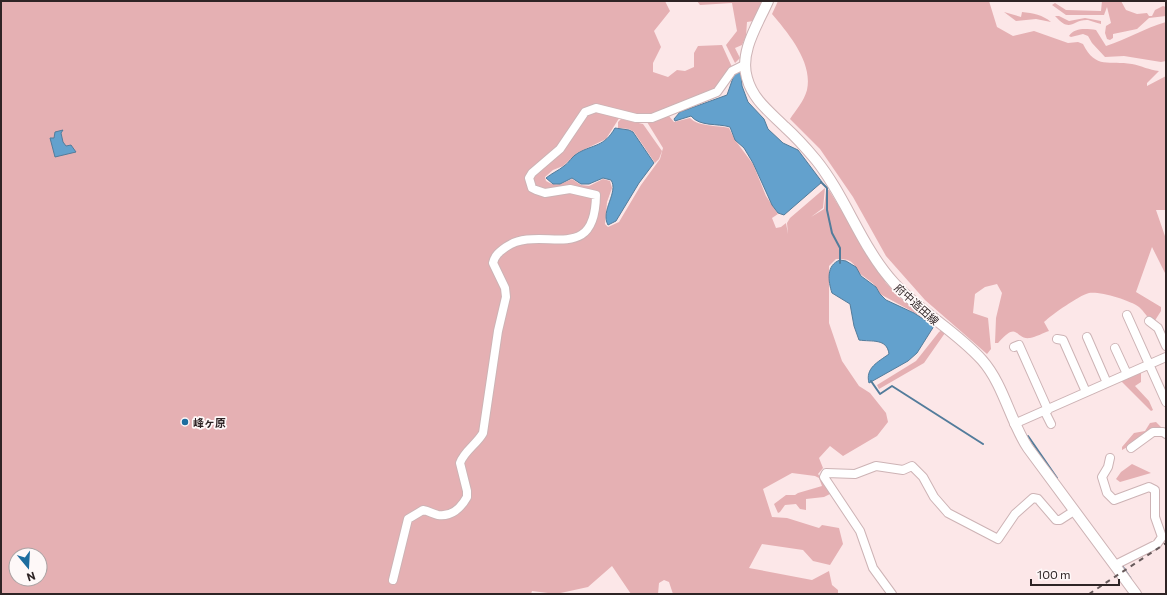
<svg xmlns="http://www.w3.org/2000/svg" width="1167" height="595" viewBox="0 0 1167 595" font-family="Commissioner,'Noto Sans JP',sans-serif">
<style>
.green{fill:#e5b0b3;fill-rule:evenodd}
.water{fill:#63a1cd;stroke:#537c9b}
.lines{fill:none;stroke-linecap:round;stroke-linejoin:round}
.stream{stroke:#537c9b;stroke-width:2}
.minor-casing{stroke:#cdb3b5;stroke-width:10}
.major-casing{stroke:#cdb3b5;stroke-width:12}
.minor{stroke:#fff;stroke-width:8}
.major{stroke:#fff;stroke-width:10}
.rail{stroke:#675a5b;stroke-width:2;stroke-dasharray:5 5;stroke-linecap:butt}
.poi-dot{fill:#1d6d9f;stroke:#fef8f8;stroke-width:1.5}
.labels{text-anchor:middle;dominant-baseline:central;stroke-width:3.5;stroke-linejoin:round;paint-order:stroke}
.street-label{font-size:11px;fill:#2e2425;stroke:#fef8f8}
.poi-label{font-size:11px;font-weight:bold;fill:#2e2425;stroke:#fef8f8;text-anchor:start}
</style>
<rect width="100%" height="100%" fill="#fce7e8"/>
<!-- green -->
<path class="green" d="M1,1h664l5,10 -16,20 7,16 -8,16v9l15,5 9,-7 8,1 9,-4v-14l4,-7 24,-1 10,22 -15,20 -7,6 -65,24 -22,-5 -17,27 -29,14 -14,13 -10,4 -8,7 1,4c11,7 16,2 26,-2l9,6 8,1 14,-7 7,2 2,7 -5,14 -2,22 3,3 11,-5 22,-37 19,-26 3,-11 -16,-26 22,-6 5,6 16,-4c9,9 26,7 39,10l6,12 18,24 13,32 12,18 -6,4 4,10 5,-1 5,-4 2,11 -1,-11 3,-5 35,-30 -2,20 -12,9 13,-8 2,-19h3l57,93 13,14 29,23 -48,-26c-4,-10 -9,-12 -17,-18 -11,-9 -6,-18 -27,-17l-7,7v57l13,38 17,25 11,7 16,20 2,9 -11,14 -34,20 -13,-10 -11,12 4,10 -5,6 14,19 -8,4 -18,2v11l-6,-1 -4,-5 -11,1 -5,7 -2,1 -4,-9 12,-9h9l3,-2 24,-7 -3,-8 -4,-2 -23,-3 -29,16 9,28 15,1 32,10 3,-3 17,3 4,16 -13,21 -17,-4 -10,-11 -41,-6 -13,24 63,12 17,-9 3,14 6,5v4h-165l-4,-12 -5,-2 -5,3 -1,11h-27l-19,-28 -24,21 -32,7 -24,-3 -1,3h-530zM16,555h24v24h-24z
M697,1h66l-10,20 -6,1 -1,14 -4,9 -7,3 5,10 -5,5 -9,-18 11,-14 -5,-28 -32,2z
M778,1h211l8,26 16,9 21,-5 34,12 10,-1 5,2c13,26 26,16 49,20 10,2 17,6 27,7l-12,12v3l19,-10v134h-10l10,29v36l-14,-28 -16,45 25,15v4l-7,11c-8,-5 -9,-10 -15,-15 -9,-7 -40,-16 -50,-14 -11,3 -36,21 -45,29l5,9c-6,2 -13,6 -19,7 -16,2 -11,-19 -32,5h-3l1,-25 6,-25 -5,-9 -12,3 -10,7 -2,19 15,5 3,31 -4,5 -62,-54 -39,-44 -33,-59 -33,-48 -30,-30c6,-9 14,-18 17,-29 6,-28 -19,-57 -35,-76z
M1102,1h19l5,9 11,4 10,-1 2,3h3l3,-6 8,-4 3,1v9l-17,2 -12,11 -24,5v4l-3,2 -3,-1 -2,-6 1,-7 5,-3 -4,-16 -3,8h-38l-14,-10 3,-2 11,7 35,1z
M1004,12l17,5 1,-5c11,1 21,3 29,10l-15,-3 -20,2z
M1055,16h4l10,5 16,-3 16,3v3c-5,-1 -9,-3 -13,-4 -16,-1 -17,14 -33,-4z
M1166,22v39l-5,1 -37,-6 -19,1 -13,-14 -4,-7 -5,-2 -12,3 -2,-1c6,-9 18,-7 27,-6l10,16c21,-7 39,-18 60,-24z
M621,119l22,5 19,27 -3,8 -4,4 -21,-31 -5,-3 -11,-1v-6z
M942,330l3,3 -21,30 -45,26 -2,-4 39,-24 23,-29z
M1141,372v10l-6,4 14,15 4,9 -2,1 -30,-30z
M1156,422l6,6 -40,22v-3l12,-14 11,-2 5,-8z
M1132,464l19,9 -31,9 -4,-3 5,-7z"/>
<!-- water -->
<path class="water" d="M735,72l6,1 1,13 6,16 16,17 4,10 15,14 15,7 24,32 -38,33 -6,-2 -6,-8 -19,-42 -9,-15 -9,-8 -5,-13c-13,-4 -30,0 -39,-11l-16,5 -1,-2 6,-7 47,-17z
M615,128l14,2 4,2 21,31 -15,20 -23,38 -8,4c-8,-14 11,-33 3,-45l-8,-2 -14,6h-8l-9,-6 -12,6h-7l-7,-6c6,-5 12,-7 18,-12 5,-3 8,-10 14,-13 16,-9 26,-6 37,-25z
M63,130l-2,3 2,9 3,4 5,-1 5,7 -21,5 -5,-19h4l1,-6z
M840,260l6,1 10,6 5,9 15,11 4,7 6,6 28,13 20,13 -17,27 -9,8 -39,22c-4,-15 9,-21 20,-29 -2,-16 -17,-12 -30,-14l-5,-14 -4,-22 -18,-11c-4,-12 -6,-28 8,-33z"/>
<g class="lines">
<!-- stream -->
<path class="stream" d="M821,182l6,6v22l5,23 8,15v15
M871,381l9,13 12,-8 91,58
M1028,436l29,42
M1121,564l10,15"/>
<!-- minor casing -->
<g class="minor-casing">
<path id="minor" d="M1127,315l39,87
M1149,321l9,7 8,18
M1087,337l20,46
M1057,339l6,1 23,52
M1014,347l5,-2 29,65
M1115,348l12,26
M1045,412l6,12
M1014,424l152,-67
M1131,448l22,-16h10l3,2
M1110,458l-2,9 -6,10 5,16 7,7 35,-13 6,3v27l7,20 -5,7 -42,21
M393,580l15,-61 15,-9c6,1 10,4 15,5 13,2 23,-7 29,-18v-6l-7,-28c4,-12 17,-19 23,-30l15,-102 8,-34 -1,-9 -12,-25c2,-8 6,-11 13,-16 35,-24 89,21 90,-52l-26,-6 -25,4 -9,-3 -4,-2 -3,-10 3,-5 28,-24 25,-37 11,-4 40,10h16l65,-26 15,-21 12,-6
M892,594l-19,-26 -13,-37 -36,-54 2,-4 29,1 21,-8 27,4 9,-4 11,11 11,20 14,16 50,26 17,-25 18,-16 5,1 18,21h4l14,-9"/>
</g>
<!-- major casing -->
<g class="major-casing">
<path id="major" d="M768,1c-10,23 -29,51 -21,77 6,22 23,34 38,49 11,10 21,21 31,33 30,37 45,87 78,123 26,29 62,48 88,77 22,25 28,61 46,88l108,146"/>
</g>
<!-- minor -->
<use href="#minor" class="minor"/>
<!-- major -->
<use href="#major" class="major"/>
<!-- rail -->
<path class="rail" d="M1089,594l77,-51"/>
</g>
<!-- markers -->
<circle class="poi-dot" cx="185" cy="422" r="4"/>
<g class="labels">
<!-- street labels -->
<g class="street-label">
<text transform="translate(917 304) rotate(42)">府中造田線</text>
</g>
<!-- poi labels -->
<g class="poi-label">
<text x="193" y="422">峰ヶ原</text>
</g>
</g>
<!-- border -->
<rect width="1167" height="595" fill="none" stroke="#2e2425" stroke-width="4"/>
<!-- north arrow -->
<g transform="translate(28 567) rotate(162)"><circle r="19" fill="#fef8f8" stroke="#aba3a4"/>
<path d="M0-3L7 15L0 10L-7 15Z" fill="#1d6d9f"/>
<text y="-6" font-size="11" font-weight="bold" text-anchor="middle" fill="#2e2425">N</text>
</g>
<!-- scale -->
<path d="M1031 579v6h88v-6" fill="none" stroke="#2e2425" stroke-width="2"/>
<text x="1037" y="579" font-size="12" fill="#2e2425" stroke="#fef8f8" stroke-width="3" paint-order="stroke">100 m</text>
</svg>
